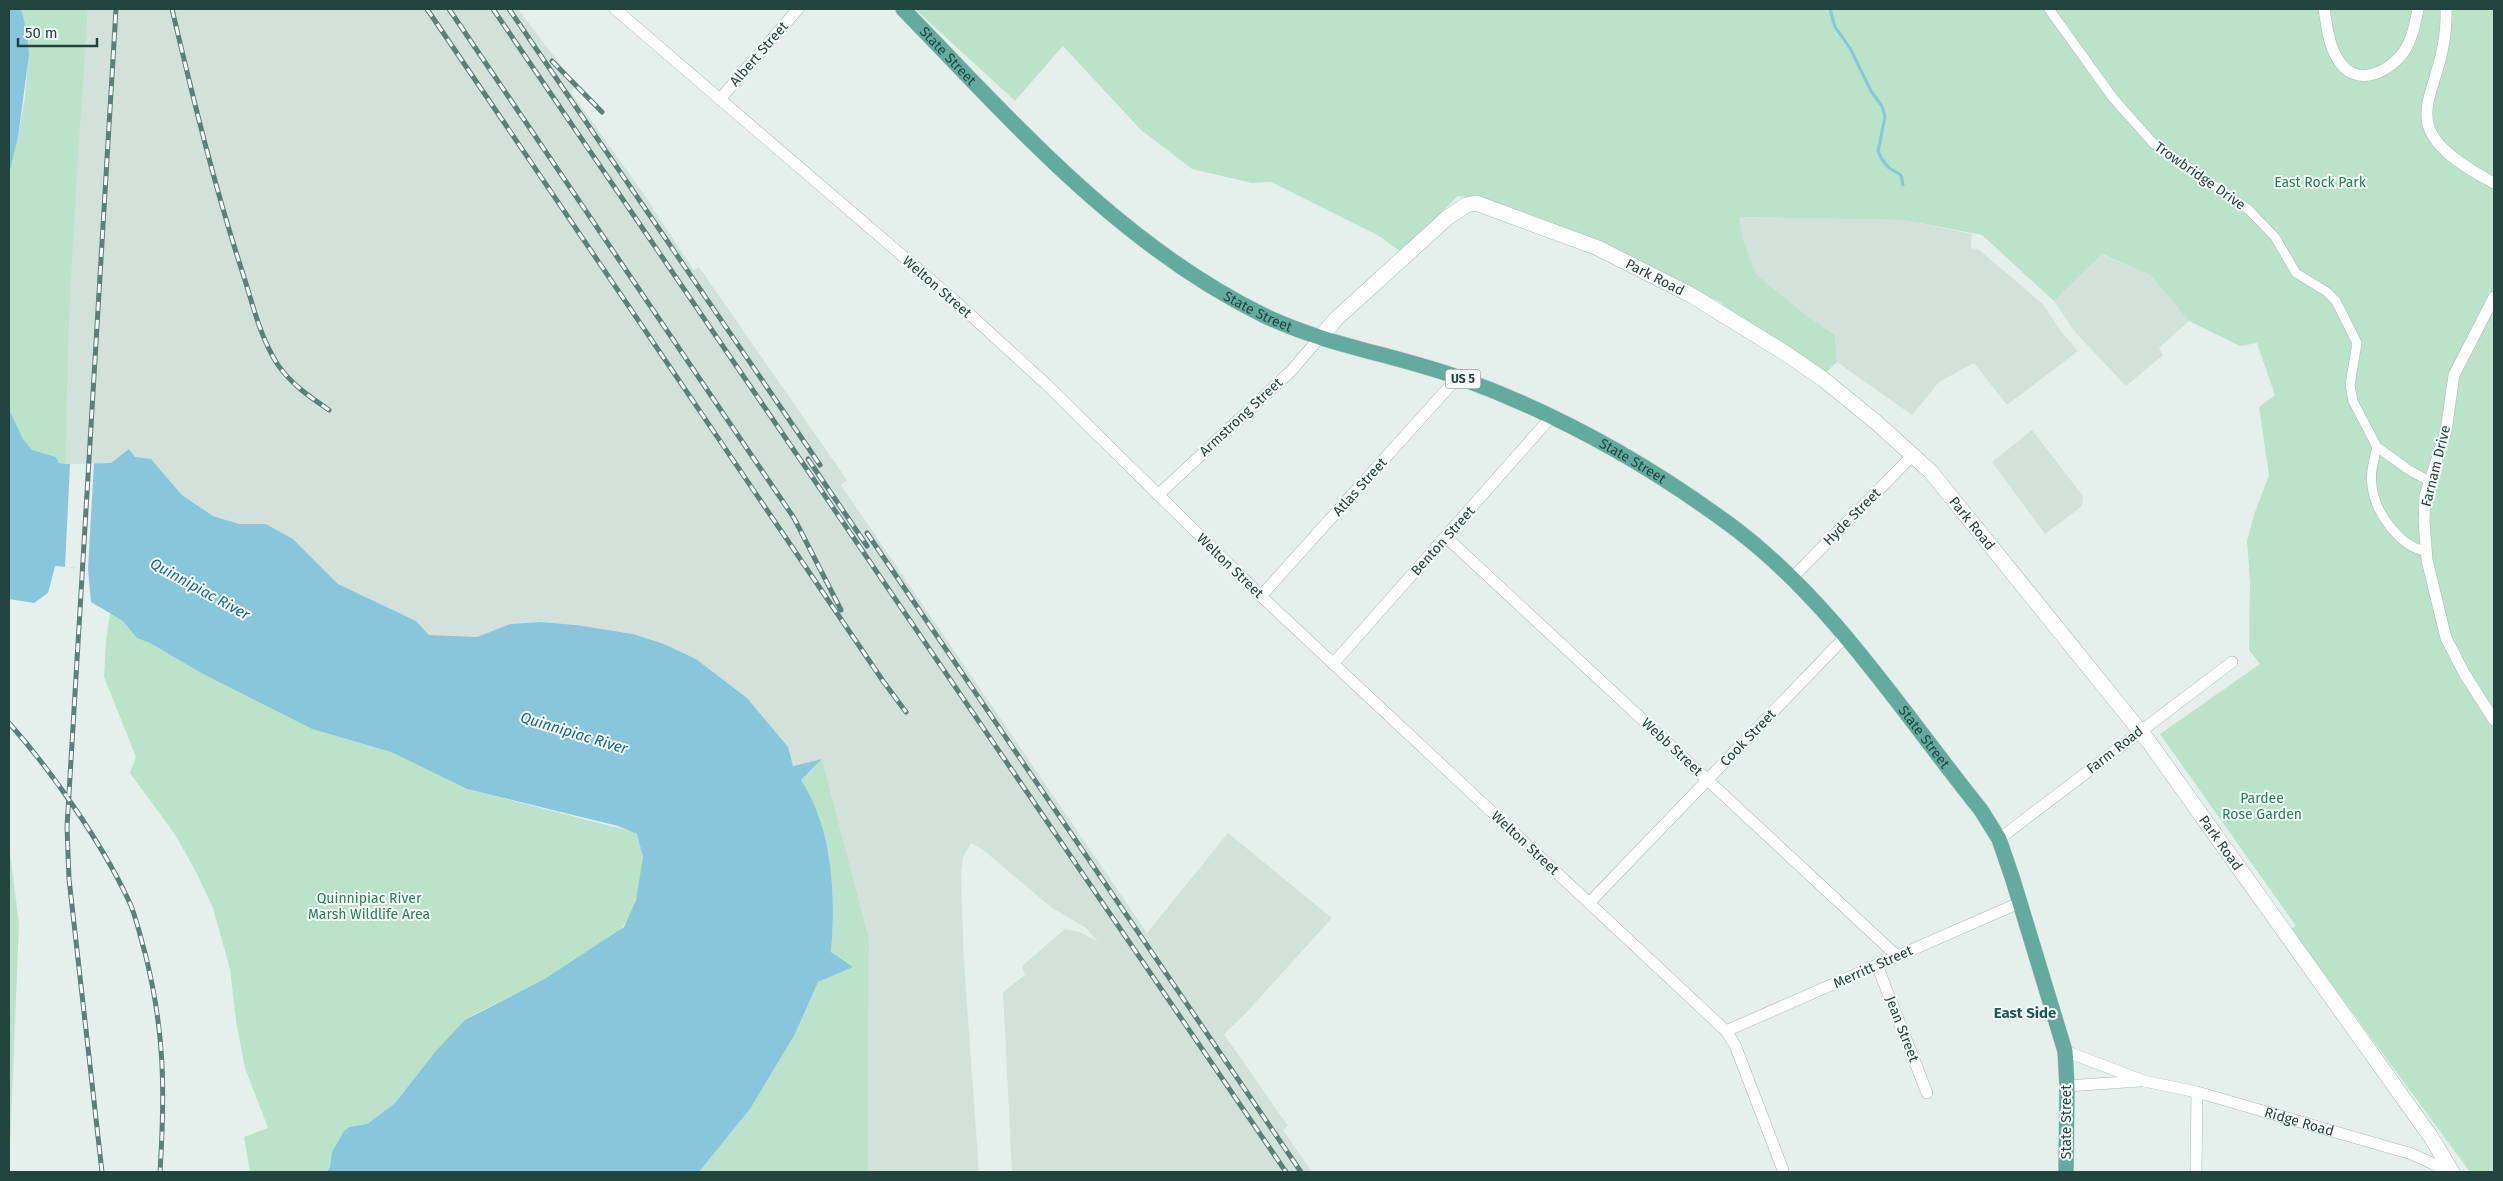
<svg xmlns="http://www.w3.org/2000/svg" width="2503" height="1181" viewBox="0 0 2503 1181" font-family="'Fira Sans',sans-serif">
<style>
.built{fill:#d3e1db}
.green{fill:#bbe3ca}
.water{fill:#87c6db}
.pier{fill:#e5f0ec}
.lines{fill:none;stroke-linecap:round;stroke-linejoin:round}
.stream{stroke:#87c6db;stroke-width:3}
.pedestrian-casing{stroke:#a6b9b4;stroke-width:10}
.minor-casing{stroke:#a6b9b4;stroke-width:12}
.secondary-casing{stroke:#a2bdb6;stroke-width:16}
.primary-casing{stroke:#c1cbc9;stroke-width:16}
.pedestrian{stroke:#fff;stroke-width:9}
.minor{stroke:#fff;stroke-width:11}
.secondary{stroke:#fff;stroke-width:15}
.primary{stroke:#64ab9f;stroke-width:15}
.rail-casing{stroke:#5c8079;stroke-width:5}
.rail{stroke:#f6fbf9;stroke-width:3;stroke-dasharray:9;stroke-linecap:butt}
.labels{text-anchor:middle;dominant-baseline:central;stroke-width:4;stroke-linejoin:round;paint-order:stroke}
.shield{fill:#f6fbf9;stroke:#617c76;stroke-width:1}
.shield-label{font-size:12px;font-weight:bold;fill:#21453e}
.street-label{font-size:14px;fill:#21453e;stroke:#f6fbf9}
.park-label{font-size:14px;fill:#258152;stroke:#f6fbf9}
.water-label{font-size:15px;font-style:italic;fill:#126a89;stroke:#f6fbf9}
.neighbourhood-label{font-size:15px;font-weight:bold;fill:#1a5a50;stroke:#f6fbf9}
</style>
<rect width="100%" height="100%" fill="#e5f0ec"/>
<!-- built -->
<path class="built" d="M88,9h430l45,59 14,16 -6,8 82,115v2l41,61 5,-3 148,213 -6,5 306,448 81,-100 104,85 -86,95 -22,21 64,92 -5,4 29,42h-300l-9,-180 22,-17 -3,-9 43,-37 15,3 18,10 -12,-14 -34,-20 -70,-59 -11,-6 -8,14 -2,19 3,86 15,210h-111l1,-234 -47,-179 -29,7 -72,-88 -25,-19 -32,-15 -31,-10 -57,-9 -35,-3 -31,2 -33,13 -48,-2 -13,-14 -78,-37 -45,-45 -27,-15h-27l-26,-8 -31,-21 -31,-36 -16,-2 -6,-8 -18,14 -45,1v-69l5,-155z
M1738,217l166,3 68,14 -1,14 7,1 65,55 17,26 18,21 -71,54 -33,-42 -35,19 -27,33 -75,-53 -2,-27 -30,-21 -49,-40 -13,-35z
M2101,254l49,21 39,46 -30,27 4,7 -37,31 -51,-54 -21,-31z
M2032,430l51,66 -1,10 -37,28 -53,-72z"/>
<!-- green -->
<path class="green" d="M21,9h67c-10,151 -22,303 -22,455l-7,-1 -27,-13 -9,-11 -14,-30v-234c11,-45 22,-94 18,-141 -1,-8 -6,-16 -6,-25z
M915,9h1579v1163h-24l-179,-243 5,-3 -136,-192 100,-70 -11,-14 1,-68 -3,-41 7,-26 15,-40 -10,-68 16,-12 -18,-52 -17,3 -51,-25 -39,-46 -48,-21 -48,47 -72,-66 -78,-15 -165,-3 4,22 13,35 49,40 30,21 2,27 -15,14 -104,-75 -126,-59 -84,-36 -50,-10 -57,56 -22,-16 -108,-54 -19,1 -60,-14 -51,-39 -78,-84 -48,55z
M110,613l14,8 13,16 13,6 53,31 109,55 79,23 76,37 167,43c20,17 2,85 -16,100l-72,46 -75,38 -36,36 -40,51 -28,21 -18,3 -5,4 -12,21 -2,15 -3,5h-77l-6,-35 24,-9 -23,-60 -9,-47 -6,-52 -17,-61 -17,-36 -20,-36 -46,-63 6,-16 -32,-80 2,-37z
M822,759l47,179 -1,234h-169l51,-63 45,-75 23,-52 34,-15 -21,-15c5,-57 2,-123 -30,-172z
M9,845l10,79 -10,248z"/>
<!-- water -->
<path class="water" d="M9,9h12l6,24 2,22 -11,82 -9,38z
M9,409l14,30 9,11 24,7 3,6 7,1 45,-1 18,-14 6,8 16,2 31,36 31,21 26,8h27l27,15 45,45 78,37 13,14 48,2 33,-13 31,-2 35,3 57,9 31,10 32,15 51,39 41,49 5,19 29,-7 -21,21c32,49 35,115 30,172l22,15 -35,15 -23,52 -45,75 -51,63h-372l3,-5 2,-15 12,-21 5,-4 18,-3 28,-21 40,-51 30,-32 81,-42 78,-51 12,-27 7,-43 -6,-23 -19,-8 -151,-37 -76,-37 -79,-23 -109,-55 -53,-31 -13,-5 -14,-17 -32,-19 -3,-33 -33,-3 -7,27 -14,10 -25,-4z"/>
<!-- pier -->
<path class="pier" d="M94,463l-6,106 -23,-2 5,-103z"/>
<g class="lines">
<!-- stream -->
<path class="stream" d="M1830,9l5,18 15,21 21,43 11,15 3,11 -7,34 3,7 8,10 12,7 2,10"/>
<!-- pedestrian casing -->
<g class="pedestrian-casing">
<path id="pedestrian" d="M2049,9l64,89 40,45 96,67 26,27 21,36 31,19 9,9 21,42 -7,42 3,16 24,46 32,23 20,11
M2377,447c-3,13 -7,25 -5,38 2,26 27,61 53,66"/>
</g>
<!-- minor casing -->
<g class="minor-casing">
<g id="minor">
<path d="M615,9l339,291 91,83 216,213 465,435 9,14 48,125"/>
<path d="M2324,9c3,18 5,40 17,55 19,24 51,6 64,-14 8,-13 10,-27 13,-41"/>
<path d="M2446,9c3,92 -69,112 48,174"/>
<path d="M720,99l78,-90"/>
<path d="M2494,297l-40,78 -8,56 -21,65 -1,25 3,39 19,78 18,35 30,47"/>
<path d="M1158,495l134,-125 29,-34"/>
<path d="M1446,537l451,419"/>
<path d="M1792,578l121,-123"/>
<path d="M1261,596l197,-219"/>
<path d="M1333,664l219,-248"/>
<path d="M1999,839l233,-177"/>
<path d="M1589,903l256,-266"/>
<path d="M1877,965l50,128"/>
<path d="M1726,1031l293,-128"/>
<path id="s1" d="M2065,1051l79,30 53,11 215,62 39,18"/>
<path d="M2067,1086l73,-5"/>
<path d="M2196,1172l1,-80"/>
</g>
</g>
<!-- secondary casing -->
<g class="secondary-casing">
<g id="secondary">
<path id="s2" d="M1321,336l16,-18 110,-100 19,-13 10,-2 122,45 93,47 94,58 38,26 54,44 54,49 218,270 282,395 21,35"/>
</g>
</g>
<!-- primary casing -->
<g class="primary-casing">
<g id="primary">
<path id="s3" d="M903,9c110,113 216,235 360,306 62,30 133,40 197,63 99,36 193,89 277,152 97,74 168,186 244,280l18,29 14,41 52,171 2,35 -1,86"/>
</g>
</g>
<!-- pedestrian -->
<use href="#pedestrian" class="pedestrian"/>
<!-- minor -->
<use href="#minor" class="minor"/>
<!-- secondary -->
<use href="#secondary" class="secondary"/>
<!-- primary -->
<use href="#primary" class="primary"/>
<!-- rail casing -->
<g class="rail-casing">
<path id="rail" d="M172,9c21,89 43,180 72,268 9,29 17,62 34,88 13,19 32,32 51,45
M427,9l456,672 23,31
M449,9l345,509 47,92
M493,9l793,1163
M509,9l311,456
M552,61l50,51
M808,459l59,87
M867,533l434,639
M9,723c42,47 92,119 119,176 8,16 12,37 17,54 20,79 20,139 15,219
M102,1172l-33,-293 -2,-52 49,-818"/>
</g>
<!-- rail -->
<use href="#rail" class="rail"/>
</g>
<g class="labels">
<!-- shield labels -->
<rect class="shield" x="1445.5" y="369.5" width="35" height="19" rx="4"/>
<g class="shield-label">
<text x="1463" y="379">US 5</text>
</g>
<!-- street labels -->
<g class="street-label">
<text transform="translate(759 54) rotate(-49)">Albert Street</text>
<text stroke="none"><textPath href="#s3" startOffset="65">State Street</textPath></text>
<text transform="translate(2200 176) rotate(35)">Trowbridge Drive</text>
<text stroke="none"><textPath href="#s2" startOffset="400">Park Road</textPath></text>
<text transform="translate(937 287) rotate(41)">Welton Street</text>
<text stroke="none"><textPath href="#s3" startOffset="469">State Street</textPath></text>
<text transform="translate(1241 417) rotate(-43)">Armstrong Street</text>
<text stroke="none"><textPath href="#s3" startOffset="874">State Street</textPath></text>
<text transform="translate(2436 466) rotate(-76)">Farnam Drive</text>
<text transform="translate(1360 487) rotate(-48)">Atlas Street</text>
<text transform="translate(1852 517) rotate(-45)">Hyde Street</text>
<text stroke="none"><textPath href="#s2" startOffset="805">Park Road</textPath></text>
<text transform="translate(1443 541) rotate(-48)">Benton Street</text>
<text transform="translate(1230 566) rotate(44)">Welton Street</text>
<text transform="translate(1748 738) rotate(-46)">Cook Street</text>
<text stroke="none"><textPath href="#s3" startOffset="1279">State Street</textPath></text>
<text transform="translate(1672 747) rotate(43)">Webb Street</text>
<text transform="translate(2115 750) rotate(-38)">Farm Road</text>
<text transform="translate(1525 843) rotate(43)">Welton Street</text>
<text stroke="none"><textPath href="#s2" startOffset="1210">Park Road</textPath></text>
<text transform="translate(1873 967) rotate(-24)">Merritt Street</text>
<text transform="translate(1902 1029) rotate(69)">Jean Street</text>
<text transform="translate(2066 1122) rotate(-90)">State Street</text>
<text stroke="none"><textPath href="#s1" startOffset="245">Ridge Road</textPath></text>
</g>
<!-- park labels -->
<g class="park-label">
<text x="2320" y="182">East Rock Park</text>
<text x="2262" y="798">Pardee<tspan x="2262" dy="16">Rose Garden</tspan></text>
<text x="369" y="898">Quinnipiac River<tspan x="369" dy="16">Marsh Wildlife Area</tspan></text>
</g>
<!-- water labels -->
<g class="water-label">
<text transform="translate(200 589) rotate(29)">Quinnipiac River</text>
<text transform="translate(574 733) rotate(17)">Quinnipiac River</text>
</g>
<!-- neighbourhood labels -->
<g class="neighbourhood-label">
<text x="2025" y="1013">East Side</text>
</g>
</g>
<!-- border -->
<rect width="2503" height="1181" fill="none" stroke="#21453e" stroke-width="20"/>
<!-- scale -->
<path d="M18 38v8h79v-8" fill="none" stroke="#21453e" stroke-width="2.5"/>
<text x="25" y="38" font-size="15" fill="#21453e" stroke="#f6fbf9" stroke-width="4" paint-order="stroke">50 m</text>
</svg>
